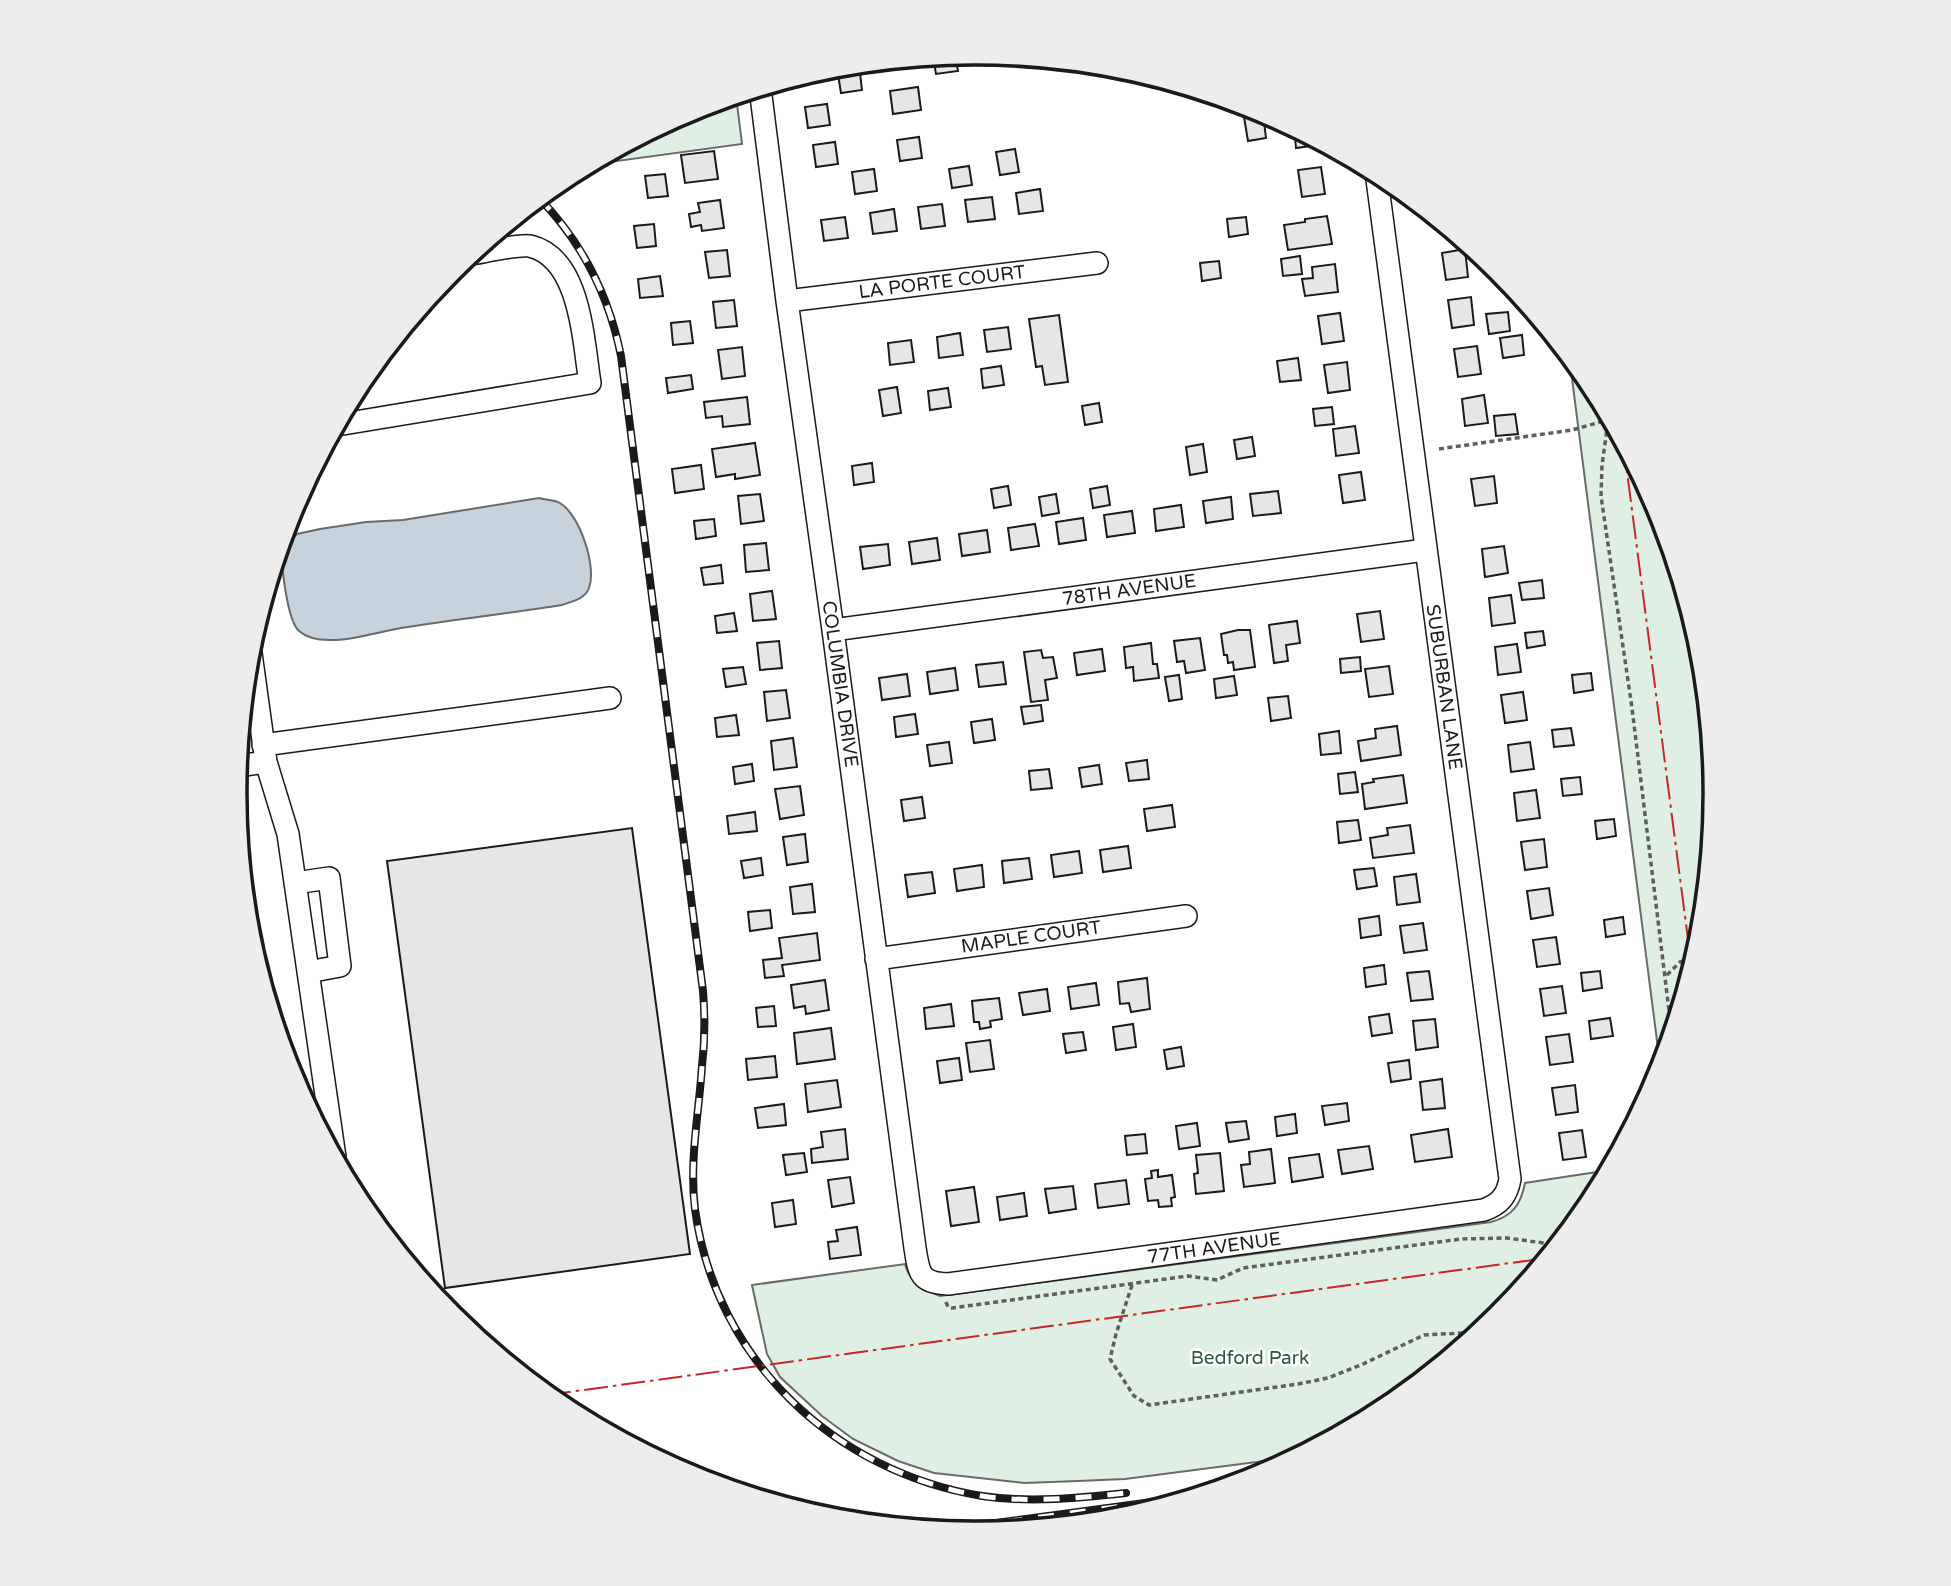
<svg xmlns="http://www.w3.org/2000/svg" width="1951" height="1586" viewBox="0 0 1951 1586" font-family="'Varela Round',sans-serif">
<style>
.green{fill:#e0efe3;stroke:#6a6a6a;stroke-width:2}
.water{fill:#c6d2dc;stroke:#6a6a6a;stroke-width:2}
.building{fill:#e6e6e6;stroke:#1a1a1a;stroke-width:2}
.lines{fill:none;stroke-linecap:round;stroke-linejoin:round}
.minor-casing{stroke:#1a1a1a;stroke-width:24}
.path{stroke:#5f5f5f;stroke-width:3.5;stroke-dasharray:5 3.5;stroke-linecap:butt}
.minor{stroke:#fff;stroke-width:21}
.rail-casing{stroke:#1a1a1a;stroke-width:8}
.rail{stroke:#fff;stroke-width:5;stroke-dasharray:16;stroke-linecap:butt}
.power{stroke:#c62828;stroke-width:2;stroke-dasharray:24 5 3.5 5;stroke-linecap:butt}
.labels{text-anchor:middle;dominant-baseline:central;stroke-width:5;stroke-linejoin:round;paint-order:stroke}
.street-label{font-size:19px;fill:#1a1a1a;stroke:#fff}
.park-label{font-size:19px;fill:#2b5a34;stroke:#fff}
.rim{fill:none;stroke:#1a1a1a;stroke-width:3.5}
</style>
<rect width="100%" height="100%" fill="#fff"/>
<!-- green -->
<path class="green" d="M736,96l6,48 -139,19 -1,-6 90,-48z
M1569,355l22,27 69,128 42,139 14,144 -14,145 -41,134z
M1610,1170l-19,35 -92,112 -112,92 -91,48 -171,22 -47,2 -54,2 -90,-10 -36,-12 -45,-22 -31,-23 -42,-39 -13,-23 -15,-69 153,-21c5,19 18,25 35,32l551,-74c22,-6 30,-18 34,-39z"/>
<!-- water -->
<path class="water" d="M539,498c6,2 16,2 21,5 20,12 37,64 29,85 -4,11 -16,13 -27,17 -51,8 -103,14 -154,22 -26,3 -54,14 -79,13 -11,0 -22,-2 -30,-9 -12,-11 -18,-66 -17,-83l15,-14 23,-5 46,-7 37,-2z"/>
<!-- building -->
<path class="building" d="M955,54l3,17 -22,3 -3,-17z
M859,65l3,25 -21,3 -4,-25z
M918,87l3,23 -28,4 -3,-23z
M827,104l3,21 -22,3 -3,-21z
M1263,114l3,24 -18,3 -4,-24z
M1294,127l24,14 1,4 -23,3z
M919,137l3,21 -22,3 -3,-21z
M835,142l3,22 -22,3 -3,-22z
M1015,149l4,23 -19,3 -4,-23z
M714,151l4,28 -33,4 -4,-28z
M969,166l3,19 -20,3 -3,-19z
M1321,167l4,27 -23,3 -4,-27z
M874,169l3,22 -22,3 -3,-22z
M665,174l3,22 -20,2 -3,-22z
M1040,189l3,22 -24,3 -3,-21z
M992,197l3,22 -27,3 -3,-22z
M720,200l4,28 -22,3 -1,-6 -10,2 -2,-13 11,-2 -2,-9z
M942,204l3,22 -24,3 -3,-22z
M894,209l3,22 -24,3 -3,-21z
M1327,216l5,28 -44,6 -4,-25 21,-3v-3z
M845,217l3,21 -24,3 -3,-21z
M1246,217l2,17 -19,3 -2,-18z
M654,224l2,22 -19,2 -3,-22z
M1465,249l3,28 -22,3 -4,-27z
M727,250l3,26 -21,2 -4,-26z
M1300,256l2,18 -19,2 -2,-17z
M1219,261l2,17 -19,3 -2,-18z
M1335,264l3,28 -33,4 -3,-17 11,-1 -1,-11z
M660,276l3,20 -23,2 -2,-19z
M1471,297l3,28 -22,3 -4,-28z
M734,300l3,26 -21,2 -3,-26z
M1508,312l2,19 -21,3 -3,-20z
M1340,313l4,28 -22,3 -4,-28z
M1059,315l9,67 -23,3 -3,-19 -6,1 -7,-48z
M690,321l3,22 -20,2 -2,-22z
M1008,327l3,22 -24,3 -3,-22z
M960,333l3,22 -24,3 -2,-21z
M1522,335l2,20 -21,3 -3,-20z
M911,340l3,22 -24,3 -2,-22z
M1477,346l4,28 -23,3 -4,-28z
M742,347l3,29 -23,3 -4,-29z
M1298,358l3,22 -21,2 -3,-21z
M1347,362l3,28 -22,3 -4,-28z
M1001,366l3,19 -21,3 -2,-19z
M691,375l2,14 -25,4 -2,-15z
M897,387l4,26 -18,3 -4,-26z
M948,388l3,19 -21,3 -2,-19z
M1484,395l4,28 -23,3 -3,-27z
M747,397l3,27 -27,3 -1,-11 -16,2 -2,-16z
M1099,403l3,19 -17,3 -3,-19z
M1332,407l2,17 -19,2 -2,-17z
M1515,414l3,20 -22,2 -2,-20z
M1355,426l4,27 -23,3 -3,-27z
M1252,437l3,19 -18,3 -3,-19z
M755,443l5,32 -25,4v-5l-19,3 -4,-28z
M1203,444l4,28 -17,3 -4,-28z
M872,463l2,19 -20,3 -2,-19z
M701,465l3,24 -29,4 -3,-24z
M1361,472l4,28 -22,3 -4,-28z
M1494,476l3,27 -22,3 -4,-27z
M1008,486l3,19 -17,3 -3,-19z
M1107,486l3,19 -17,3 -3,-19z
M1278,491l3,22 -28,3 -3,-22z
M760,494l4,27 -23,3 -3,-28z
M1056,494l3,19 -17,3 -3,-19z
M1231,497l2,22 -27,4 -3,-22z
M1181,505l3,22 -28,4 -2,-22z
M1132,511l3,22 -28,4 -3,-22z
M1083,518l3,22 -27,4 -3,-22z
M714,519l2,17 -20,3 -2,-18z
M1035,524l4,22 -28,4 -3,-22z
M987,530l3,22 -28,4 -3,-22z
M937,538l3,22 -28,4 -3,-22z
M766,543l3,27 -23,2 -2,-27z
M888,544l2,21 -27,4 -3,-22z
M1504,546l4,27 -23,4 -3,-28z
M721,565l2,18 -19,2 -3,-17z
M1542,580l2,18 -22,2 -3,-17z
M772,591l4,28 -23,2 -3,-27z
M1511,595l4,28 -23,3 -3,-28z
M1380,611l4,28 -23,3 -4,-28z
M734,613l3,18 -20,2 -2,-17z
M1297,621l3,22 -14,2 2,16 -14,2 -5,-38z
M1238,630h12l5,37 -21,3 -1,-8 -5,1 -1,-8h-3l-3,-21z
M1543,631l2,14 -18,3 -2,-15z
M1200,638l5,32 -19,3 -2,-12 -7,1 -3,-21z
M779,641l3,27 -22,2 -3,-27z
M1151,643l2,21h4l2,14 -25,3 -1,-14 -7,1 -2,-21z
M1517,644l4,28 -23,3 -3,-28z
M1102,649l3,22 -28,4 -3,-22z
M1041,650l2,8 10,-1 4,21 -12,2 3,20 -17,2 -7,-50z
M1360,657l1,14 -20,2 -1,-14z
M1003,662l3,22 -27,3 -3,-22z
M1389,666l4,28 -24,3 -4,-28z
M743,667l3,17 -20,3 -3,-18z
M955,668l3,22 -28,4 -3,-22z
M1591,673l2,17 -19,3 -2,-18z
M907,674l3,22 -28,4 -3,-22z
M1179,675l3,24 -13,2 -4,-24z
M1234,676l3,19 -21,3 -2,-19z
M786,690l4,28 -23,3 -3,-29z
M1523,692l4,28 -22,3 -4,-28z
M1288,696l3,22 -20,3 -3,-23z
M1041,705l2,16 -19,3 -3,-17z
M915,714l3,20 -22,3 -2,-20z
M736,715l3,20 -22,2 -2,-19z
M992,719l3,21 -21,3 -3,-21z
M1397,726l4,29 -40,6 -3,-20 18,-3 -1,-9z
M1571,728l3,17 -20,2 -2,-17z
M1339,731l2,22 -20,2 -2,-21z
M793,738l4,29 -23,3 -3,-29z
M949,742l3,21 -22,3 -3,-21z
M1530,742l4,27 -23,3 -3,-27z
M1147,760l2,19 -20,2 -3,-18z
M752,764l2,17 -19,3 -2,-17z
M1099,765l3,19 -20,3 -3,-19z
M1049,769l3,19 -21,2 -2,-19z
M1355,772l3,20 -18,2 -2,-20z
M1403,775l4,28 -42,6 -3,-25 12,-2 -1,-3z
M1580,777l2,17 -19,2 -2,-17z
M800,786l4,29 -24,4 -5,-30z
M1536,790l4,28 -23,3 -3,-28z
M922,797l3,21 -21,3 -3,-21z
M1172,805l3,22 -28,4 -3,-22z
M755,812l2,19 -28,3 -2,-18z
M1614,819l2,17 -19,3 -2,-18z
M1358,820l3,20 -22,3 -2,-21z
M1410,825l4,28 -41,5 -3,-20 18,-3 -1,-7z
M632,828l58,426 -245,34 -58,-427z
M805,834l3,28 -21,3 -4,-28z
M1544,839l3,28 -22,3 -4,-28z
M1128,846l3,22 -28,4 -3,-22z
M1079,851l3,22 -28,4 -3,-22z
M761,858l2,17 -19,3 -3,-17z
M1029,858l3,21 -28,4 -2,-22z
M982,865l2,22 -27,4 -3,-22z
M1374,868l3,18 -20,3 -3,-19z
M932,872l3,21 -27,4 -3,-22z
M1416,874l4,28 -23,3 -3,-28z
M812,884l3,28 -22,2 -3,-27z
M1549,888l4,27 -22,4 -4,-28z
M770,910l2,18 -22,3 -2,-19z
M1379,916l2,19 -20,3 -2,-19z
M1623,917l2,17 -19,3 -2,-17z
M1423,923l4,27 -23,3 -4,-27z
M817,933l3,27 -38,5 2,11 -19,2 -2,-18 19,-2 -3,-20z
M1556,937l4,27 -23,3 -4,-27z
M1384,965l2,19 -20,3 -2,-19z
M1429,971l4,28 -22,2 -4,-28z
M1600,971l2,17 -19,3 -2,-18z
M1147,978l3,31 -19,3 -2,-9 -9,1 -2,-22z
M825,980l4,30 -23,4 -1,-8 -11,2 -3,-23z
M1096,983l3,22 -28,4 -3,-22z
M1562,986l4,27 -22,3 -4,-27z
M1047,989l3,22 -27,4 -4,-22z
M999,998l3,21 -12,2 1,6 -11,2 -1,-7h-5l-2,-21z
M951,1004l3,22 -28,3 -2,-21z
M774,1006l2,20 -18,1 -2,-19z
M1389,1014l3,19 -20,3 -3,-19z
M1610,1018l3,18 -22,3 -2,-18z
M1435,1019l3,28 -22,3 -3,-29z
M1133,1024l3,23 -20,3 -3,-23z
M831,1028l4,31 -38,5 -3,-31z
M1083,1032l3,18 -20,3 -3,-19z
M1569,1034l4,28 -23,3 -4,-28z
M990,1040l4,29 -24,3 -4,-29z
M1181,1047l3,19 -17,3 -3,-19z
M775,1056l2,21 -29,3 -2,-21z
M959,1058l3,22 -22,3 -3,-22z
M1409,1060l2,19 -20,3 -3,-19z
M1442,1079l3,29 -22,2 -3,-28z
M837,1080l4,27 -33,5 -3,-28z
M1575,1085l3,27 -22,3 -4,-27z
M1347,1103l2,18 -24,4 -3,-19z
M784,1104l2,21 -28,3 -3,-20z
M1295,1114l2,19 -20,3 -2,-19z
M1246,1121l3,18 -20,3 -3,-19z
M1197,1123l3,23 -21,3 -3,-23z
M845,1129l3,30 -36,4 -1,-14 12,-2 -2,-15z
M1448,1129l4,28 -37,5 -4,-27z
M1582,1130l4,27 -23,3 -4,-27z
M1145,1134l2,19 -20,2 -2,-19z
M1369,1146l4,23 -31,5 -4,-24z
M1271,1149l4,34 -31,4 -3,-22 9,-1 -1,-12z
M804,1153l3,19 -21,3 -3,-20z
M1220,1153l4,38 -28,3 -2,-20 4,-1 -2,-18z
M1319,1154l4,23 -31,5 -3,-24z
M1158,1170v7l14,-2 3,22 -4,1 1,8 -13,1 -1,-7 -10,1 -3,-22 7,-1 -1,-7z
M850,1177l4,26 -22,4 -4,-27z
M1126,1180l3,24 -31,4 -3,-24z
M1073,1186l3,23 -27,4 -4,-24z
M974,1187l5,35 -28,4 -5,-35z
M1024,1193l3,23 -27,4 -3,-23z
M793,1200l3,24 -21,3 -3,-24z
M857,1227l4,28 -31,4 -2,-17 10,-1 -2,-11z"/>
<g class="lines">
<!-- minor casing -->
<g class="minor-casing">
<path id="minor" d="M760,88l27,213 46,329 82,618c4,26 5,35 33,36l536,-74c16,-6 23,-14 26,-31l-134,-1007
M787,301l310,-38
M337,425l253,-42c-7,-42 -9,-125 -60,-137 -11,-2 -46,6 -59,8
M833,630l592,-80
M263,745l347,-47
M266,762l22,72 47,323
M238,766l28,-4 -16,-116
M295,883l34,-5 11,88 -32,6
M876,959l310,-43"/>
</g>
<!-- path -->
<path class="path" d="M1609,415l-7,50 -1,31 31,212 40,327
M1439,449l133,-19 39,-11
M1667,975l13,-13 16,-5
M1132,1285l-16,49 -6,25 24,37 15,9 149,-21 30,-6 35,-14 61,-29 56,-3
M946,1302l2,5 4,1 236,-32 29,4 26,-12 218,-29 46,-1 51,7"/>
<!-- minor -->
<use href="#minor" class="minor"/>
<!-- rail casing -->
<g class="rail-casing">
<path id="rail" d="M539,198c43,44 70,98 82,158l82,635c2,25 2,50 -1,75 -3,47 -13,95 -7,143 20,151 140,263 287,287 48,7 96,2 144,-3
M1071,1524l58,-8
M943,1530l254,-34"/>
</g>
<!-- rail -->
<use href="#rail" class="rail"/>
<!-- power -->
<path class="power" d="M1623,441l69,529
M547,1395l1000,-137"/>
</g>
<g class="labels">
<!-- street labels -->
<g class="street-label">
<text transform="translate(942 282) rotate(-7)">LA PORTE COURT</text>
<text transform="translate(1129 590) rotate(-8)">78TH AVENUE</text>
<text transform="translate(840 684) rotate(82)">COLUMBIA DRIVE</text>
<text transform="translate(1444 687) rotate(82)">SUBURBAN LANE</text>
<text transform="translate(1031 937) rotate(-8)">MAPLE COURT</text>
<text transform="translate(1214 1248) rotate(-8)">77TH AVENUE</text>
</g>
<!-- park labels -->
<g class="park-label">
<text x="1250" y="1358">Bedford Park</text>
</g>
</g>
<!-- crop -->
<path d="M0 0H1951V1586H0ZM247 793a728 728 0 1 1 1456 0a728 728 0 1 1-1456 0Z" fill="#ededed" fill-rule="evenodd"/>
<path class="rim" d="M247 793a728 728 0 1 1 1456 0a728 728 0 1 1-1456 0Z"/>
</svg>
